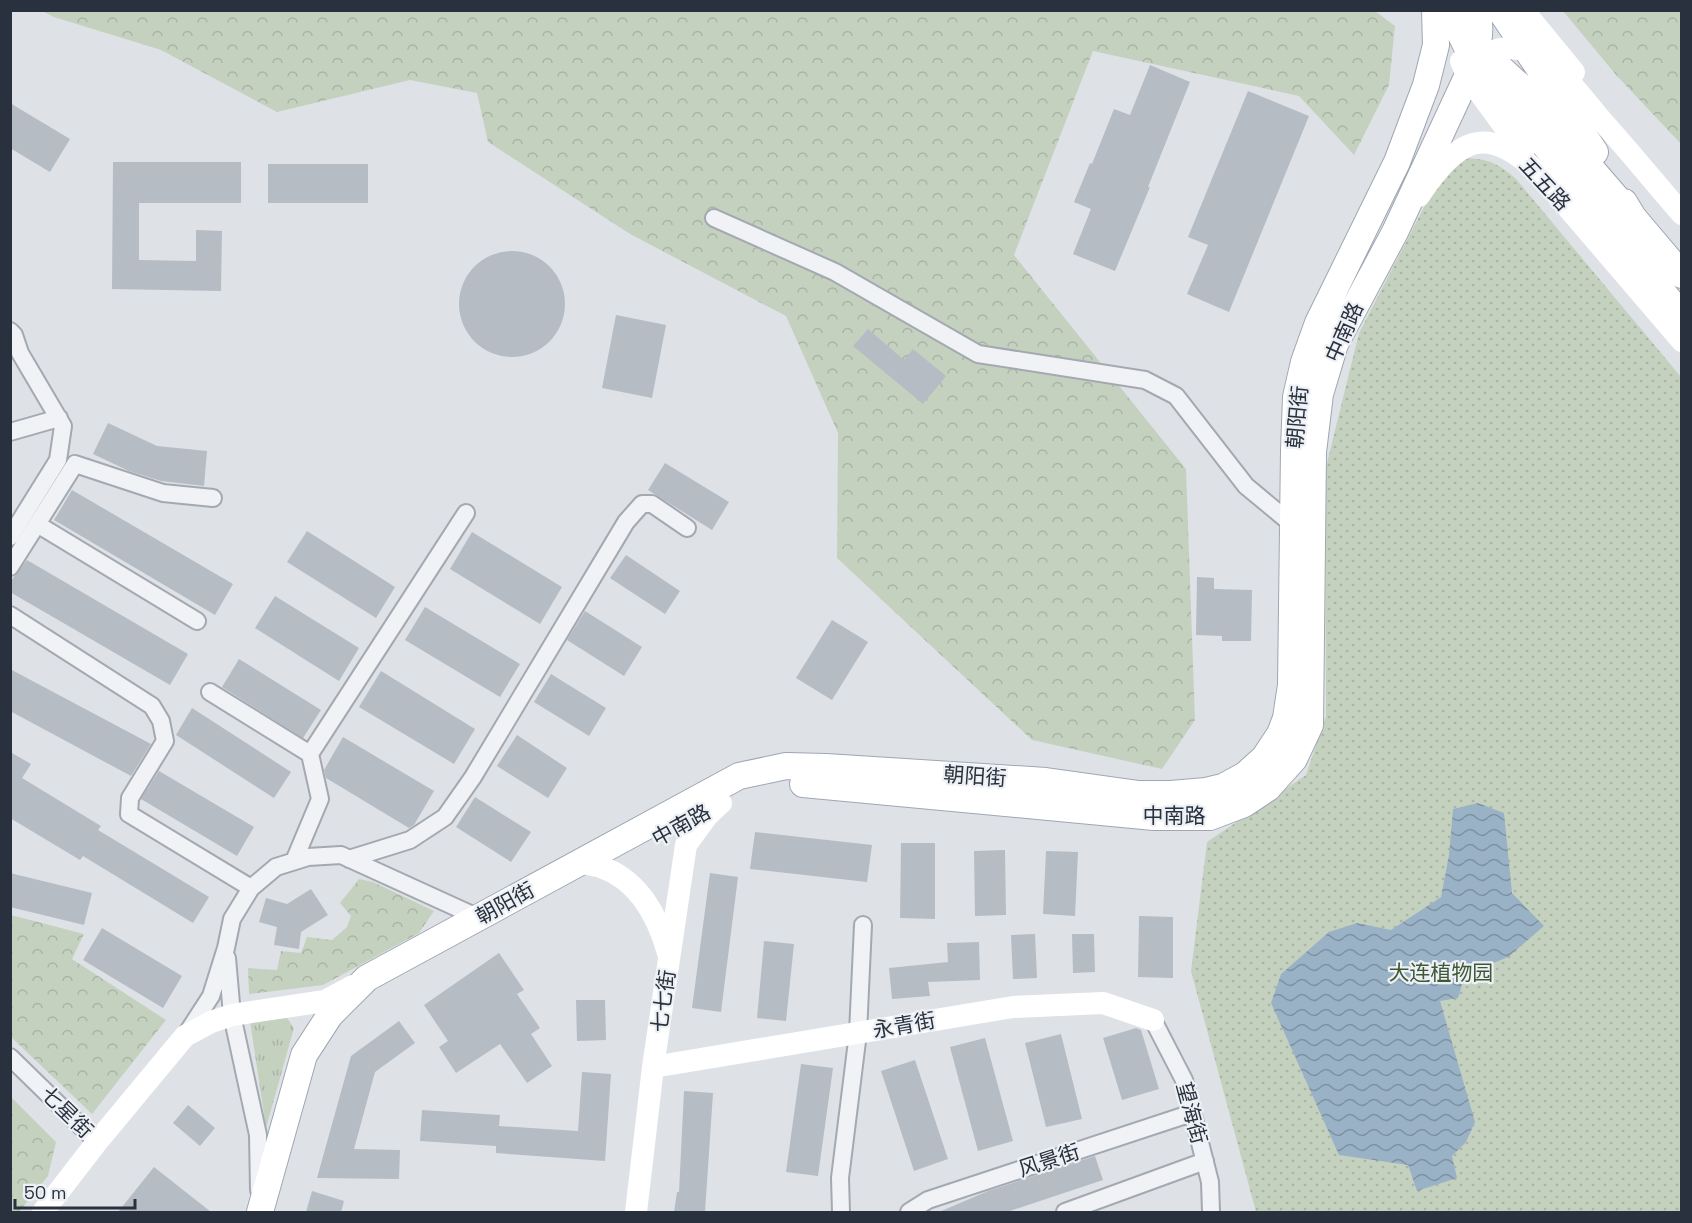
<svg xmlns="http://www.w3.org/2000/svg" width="1692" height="1223" viewBox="0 0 1692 1223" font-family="'Space Grotesk','Noto Sans SC',sans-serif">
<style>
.grass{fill:url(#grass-tufts)}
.forest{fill:url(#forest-crowns)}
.park{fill:url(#park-dots)}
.water{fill:url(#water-waves)}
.building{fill:#b5bcc4}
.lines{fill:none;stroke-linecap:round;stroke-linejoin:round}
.street-casing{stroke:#a4a9b1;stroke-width:20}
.primary-casing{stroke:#9ea7b2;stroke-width:28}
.street{stroke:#f0f2f5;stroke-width:16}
.secondary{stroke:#fff;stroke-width:22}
.primary{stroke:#fff;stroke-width:26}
.labels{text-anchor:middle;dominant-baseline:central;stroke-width:4.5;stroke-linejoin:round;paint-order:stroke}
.street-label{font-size:21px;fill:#28313d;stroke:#edf1f5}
.park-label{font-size:21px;fill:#3e5835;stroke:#edf1f5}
</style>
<defs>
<pattern id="grass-tufts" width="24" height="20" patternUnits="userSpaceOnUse" patternTransform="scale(1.5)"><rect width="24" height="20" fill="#c5d1bf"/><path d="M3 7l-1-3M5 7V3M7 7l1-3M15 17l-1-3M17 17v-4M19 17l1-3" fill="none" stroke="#a9b4a5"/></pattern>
<pattern id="forest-crowns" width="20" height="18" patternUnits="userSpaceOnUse" patternTransform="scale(1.5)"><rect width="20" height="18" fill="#c5d1bf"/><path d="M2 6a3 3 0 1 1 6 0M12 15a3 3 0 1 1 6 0" fill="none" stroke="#a9b4a5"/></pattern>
<pattern id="park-dots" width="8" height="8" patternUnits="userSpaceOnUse" patternTransform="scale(1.5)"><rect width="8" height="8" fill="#c5d1bf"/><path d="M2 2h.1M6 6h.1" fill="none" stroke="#a9b4a5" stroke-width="1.8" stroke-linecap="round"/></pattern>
<pattern id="water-waves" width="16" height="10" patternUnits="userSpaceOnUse" patternTransform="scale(1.5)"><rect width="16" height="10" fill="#9ab2c6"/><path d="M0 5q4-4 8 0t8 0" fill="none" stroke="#7e91a2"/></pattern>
</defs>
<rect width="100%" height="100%" fill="#dee2e7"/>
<!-- grass -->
<path class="grass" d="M287,1018l7,10 -28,100 -16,-107z"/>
<!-- forest -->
<path class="forest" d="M42,11h1333l20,15 -6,59 -35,70 -55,-59 -206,-45 -79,204 172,214 9,251 -33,49 -130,-29 -195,-182 1,-125 -52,-117 -156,-82 -142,-92 -11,-49 -67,-13 -133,32 -116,-62 -107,-33z
M1563,11h118v133l-64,-68z
M359,879l14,3 61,29 -15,22 -96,52 -74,9 -1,-26 29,2 4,-19 20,2 6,-16 25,3 15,-13 4,-11 -11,-13z
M11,915l73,19 -12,25 94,61 -74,94 -81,-77z
M11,1097l45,45 -8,34 -29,36h-8z"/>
<!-- park -->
<path class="park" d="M1469,158c22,2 30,6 47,21l165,198v835h-425l-65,-241 16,-129 99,-67 20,-59 -1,-245 34,-138 77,-149 14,-16z"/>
<!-- water -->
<path class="water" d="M1478,803l26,10 8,80 32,33 -36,31 -43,18 -7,23 -18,3 35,121 -9,20 -14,14 5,22 -40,13 -9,-26 -69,-10 -68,-152 10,-29 48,-42 28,-9 34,7 50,-33 8,-42 4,-46z"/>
<!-- building -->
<path class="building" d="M1150,65l40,17 -42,105h2l-35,84 -42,-17 18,-45 -17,-7 16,-39 2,1 22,-55 16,6z
M1248,91l61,25 -80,196 -42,-18 21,-49 -20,-8z
M10,103l60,36 -20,33 -40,-24z
M113,162h128v41h-102v57l57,1v-31l26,1 -1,60 -109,-2z
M268,164h100v39h-100z
M459 304a53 53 0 1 1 106 0a53 53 0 1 1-106 0Z
M616,315l50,10 -14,73 -50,-10z
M868,329l36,31 9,-11 33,27 -23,28 -70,-58z
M108,423l49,23 50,5 -3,35 -43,-5 -32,-10 -36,-17z
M665,463l64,39 -17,28 -64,-40z
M72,490l161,94 -18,31 -161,-95z
M307,531l88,56 -19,31 -89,-56z
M472,532l90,55 -22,37 -90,-55z
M626,555l54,36 -15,23 -55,-36z
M27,560l161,94 -18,31 -160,-93v-10z
M1197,577l17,1v11l38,1 -1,51h-29v-5l-26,-1z
M275,596l84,52 -20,33 -84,-53z
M425,607l95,57 -20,33 -95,-57z
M585,611l57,36 -18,29 -57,-36z
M832,620l36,22 -36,58 -36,-22z
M239,659l82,51 -18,28 -81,-51z
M10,669l141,75 -20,32 -121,-65z
M381,671l94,58 -21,35 -95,-57z
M551,674l55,34 -17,28 -55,-34z
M192,708l99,64 -17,26 -98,-63z
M517,735l50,33 -19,30 -51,-32z
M343,737l91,54 -20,34 -5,3 -83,-50 -2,-8z
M10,752l21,12 -9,14 79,48 -3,4 111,67 -16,26 -110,-67 -3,4 -70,-42z
M159,771l95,56 -17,29 -96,-57z
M475,797l56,35 -20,30 -55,-35z
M755,832l117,13 -5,37 -117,-13z
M901,843h34v76l-35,-1z
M1005,850l1,65 -31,1 -1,-65z
M1046,851l32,1 -3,64 -32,-2z
M10,873l82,20 -8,32 -74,-18z
M710,873l28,4 -17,135 -29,-4z
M311,889l17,26 -27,17 -2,17 -25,-4 3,-18 -18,-5 7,-24 21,6z
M1139,916l34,1v61l-35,-1z
M102,928l80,48 -19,32 -80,-48z
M1035,934l2,44 -24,1 -2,-44z
M1072,934h22l1,38 -22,1z
M764,941l30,3 -8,77 -29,-3z
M979,942l1,38 -52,2 2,14 -38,3 -3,-31 59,-6 -1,-19z
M499,953l25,37 -7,4 23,34 -9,6 21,32 -25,17 -27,-39 -44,29 -17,-26 9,-6 -24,-36z
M576,1000h29l1,40 -29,1z
M399,1021l16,22 -40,29 -21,77 46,1 -1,29 -82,-1 34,-122z
M1136,1028l5,2 18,59 -37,11 -19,-62z
M1061,1034l21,85 -36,8 -21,-84z
M985,1038l28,103 -35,10 -28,-104z
M915,1060l33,99 -34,12 -33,-100z
M801,1064l32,4 -15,108 -32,-4z
M582,1072l29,2 -6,87 -109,-8v-7l-76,-5 2,-31 78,5 -1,11 79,5z
M684,1091l29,2 -8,119h-31l3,-20h2z
M188,1105l27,23 -15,18 -27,-23z
M1095,1156l8,24 -96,32h-68l49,-21z
M154,1167l57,45h-93z
M312,1191l32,10 -3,11h-35z"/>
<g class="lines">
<!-- street casing -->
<g class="street-casing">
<path id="street" d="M714,218l121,54 143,82 167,26 31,16 70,90 47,39
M10,331l4,4 6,18 43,73 -5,34 -48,77
M10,432l49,-14
M37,524l160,97
M10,567l65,-103 88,29 50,5
M10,615l142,91 9,15 4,20 -35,57 -1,16 122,74
M210,692l100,62 10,45 -26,62
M310,754l156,-241
M349,859l61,-19 35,-23 28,-40 153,-255 16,-18h10l35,24
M227,958l5,57 26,120 1,55
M1153,1020l31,60 26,102 1,30
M187,1033l24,-37 15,-48 6,-29 19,-31 25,-21 32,-10 33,-2 136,62
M10,1057l87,85
M841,1212l-1,-34 18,-145 5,-108
M909,1212l19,-12 264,-87
M1065,1212l140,-51"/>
</g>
<!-- primary casing -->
<g class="primary-casing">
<path id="primary" d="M1449,10l25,52 79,93 129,161
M1500,10l95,142
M1481,64l18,3 21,19 113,131
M1624,202l9,15 49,58
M803,784l351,33h56l34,-13 24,-16 26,-29 16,-34 3,-273 7,-58 15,-50 60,-112 79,-170c4,-17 8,-34 3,-52
M260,1212l44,-157 26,-40 37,-37 372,-202 47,-10 40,1 220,14 93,13h32l35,-3 17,-4 22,-12 19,-17 16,-24 6,-16 5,-33 3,-235 2,-53 8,-35 14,-39 79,-161 29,-77 10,-40 -1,-35"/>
</g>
<!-- street -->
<use href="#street" class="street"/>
<!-- secondary -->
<path class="secondary" d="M1523,10l51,62
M1461,61l7,16 55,75
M1474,62c15,-11 33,-18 52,-11 33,11 55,46 77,71 27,30 52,61 79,92
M1419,196c38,-57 67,-75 120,-22l143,167
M578,862c8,2 16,3 23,5 38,13 57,50 67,86
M653,1067l360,-60 90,-4 50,17
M43,1212l54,-70 88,-106 26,-14 21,-7 93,-14 28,-15
M636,1212l17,-145 33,-222 21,-29 14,-13"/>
<!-- primary -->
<use href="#primary" class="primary"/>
</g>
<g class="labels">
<!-- street labels -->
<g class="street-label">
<text transform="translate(1545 184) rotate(47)">五五路</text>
<text transform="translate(1344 332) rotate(-66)">中南路</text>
<text transform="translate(1297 417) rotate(-85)">朝阳街</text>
<text transform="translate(975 776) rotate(4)">朝阳街</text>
<text x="1174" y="815">中南路</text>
<text transform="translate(681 825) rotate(-29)">中南路</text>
<text transform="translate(505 903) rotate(-29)">朝阳街</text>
<text transform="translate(663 1001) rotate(-82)">七七街</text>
<text transform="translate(904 1025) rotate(-10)">永青街</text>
<text transform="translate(67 1112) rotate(44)">七星街</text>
<text transform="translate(1192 1113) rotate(75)">望海街</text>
<text transform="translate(1049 1160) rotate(-18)">风景街</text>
</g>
<!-- park labels -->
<g class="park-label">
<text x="1441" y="972">大连植物园</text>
</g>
</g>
<!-- border -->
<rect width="1692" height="1223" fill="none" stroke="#28313d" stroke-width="24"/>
<!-- scale -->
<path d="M15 1199v9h120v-9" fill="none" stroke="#28313d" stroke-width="3"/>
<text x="24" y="1199" font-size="18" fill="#28313d" stroke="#edf1f5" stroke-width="4.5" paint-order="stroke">50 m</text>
</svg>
